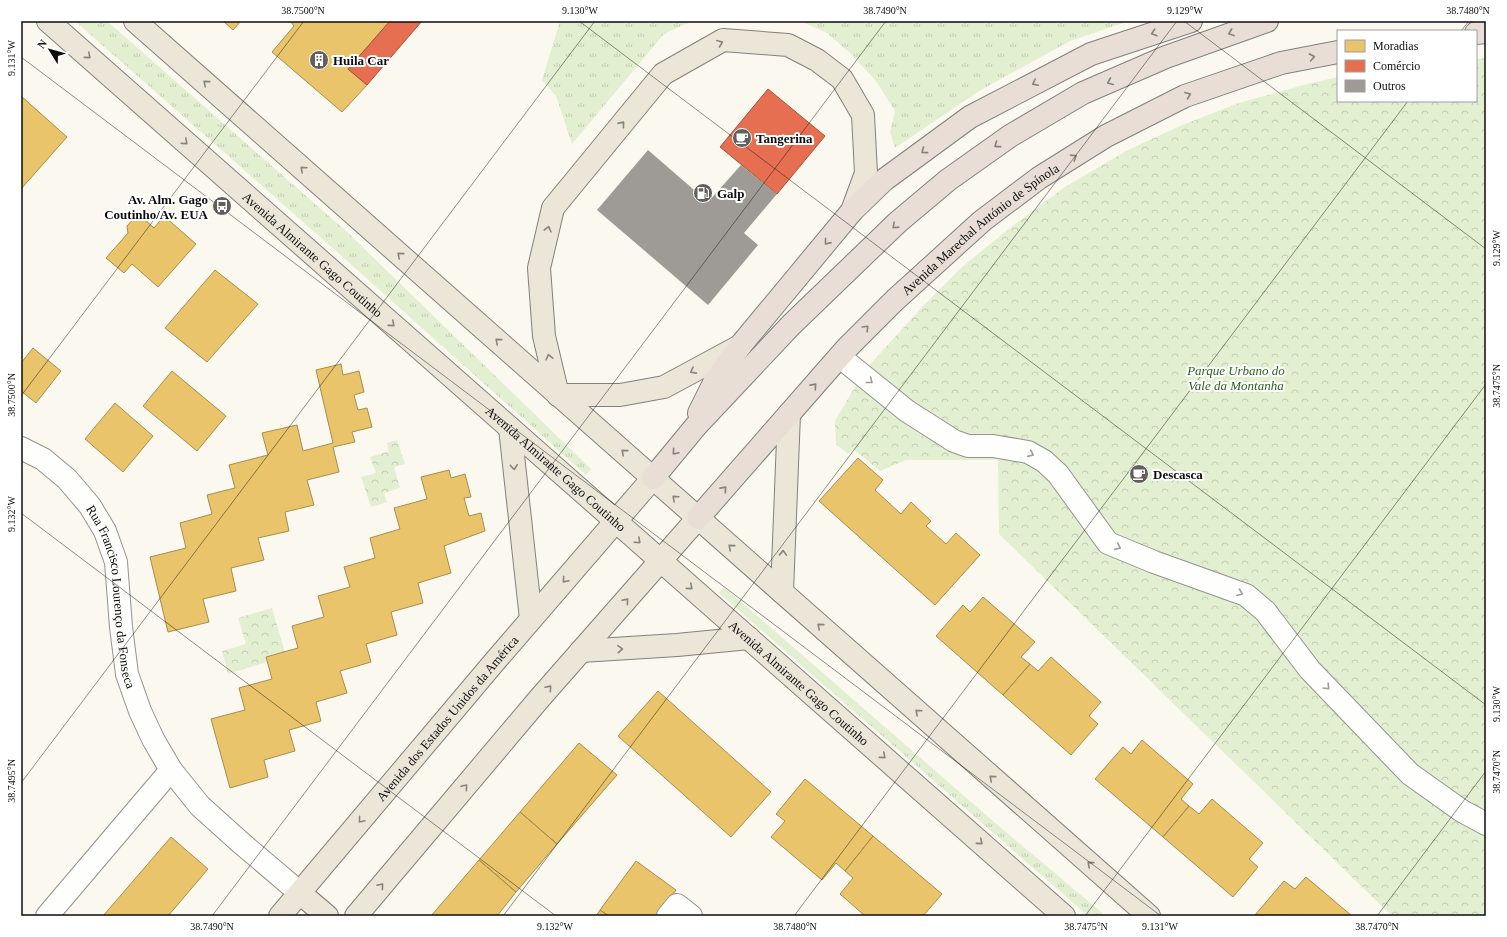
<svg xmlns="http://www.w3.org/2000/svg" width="1507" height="937" viewBox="0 0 1507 937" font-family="Georgia,serif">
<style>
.grass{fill:url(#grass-tufts)}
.park{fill:url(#park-crowns)}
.homes{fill:#e9c46a;stroke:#a78d4e}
.shops{fill:#e76f51;stroke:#a5513c}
.building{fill:#9e9b96}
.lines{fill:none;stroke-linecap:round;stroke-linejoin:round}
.minor-casing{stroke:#94928f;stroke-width:24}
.major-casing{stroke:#81807c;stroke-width:24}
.highway-casing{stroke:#81807c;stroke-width:24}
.minor{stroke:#fefefd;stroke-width:22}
.major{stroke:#ebe6d8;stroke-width:22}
.highway{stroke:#e8ded5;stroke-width:22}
.oneway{stroke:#85807b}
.oneway2{stroke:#87847c}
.oneway3{stroke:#9d9d9d}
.ticks{fill:none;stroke:#0c0c0c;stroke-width:1;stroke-opacity:0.45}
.labels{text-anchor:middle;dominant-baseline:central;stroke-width:4;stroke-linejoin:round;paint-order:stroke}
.poi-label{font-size:13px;font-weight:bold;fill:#0c0c0c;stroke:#fff;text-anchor:start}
.street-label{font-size:13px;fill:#0c0c0c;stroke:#fff}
.park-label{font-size:13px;font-style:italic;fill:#2c621e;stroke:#fff}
.neatline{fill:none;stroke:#0c0c0c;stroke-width:1.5}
.ticks-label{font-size:10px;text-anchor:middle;fill:#0c0c0c}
</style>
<defs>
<pattern id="grass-tufts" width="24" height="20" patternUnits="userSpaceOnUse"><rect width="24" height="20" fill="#e3efd1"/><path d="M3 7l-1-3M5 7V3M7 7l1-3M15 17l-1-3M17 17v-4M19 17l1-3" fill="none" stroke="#c2ccb2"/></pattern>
<pattern id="park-crowns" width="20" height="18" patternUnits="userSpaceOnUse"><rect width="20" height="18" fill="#e3efd1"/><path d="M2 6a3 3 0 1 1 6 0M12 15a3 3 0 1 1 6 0" fill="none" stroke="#c2ccb2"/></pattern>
</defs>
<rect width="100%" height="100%" fill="#fbf8f0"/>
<!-- grass -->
<path class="grass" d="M75,21h32l239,210 245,238 -5,6 -241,-216z
M560,21h133l-29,13 -92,110 -16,-48 -14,-16z
M800,21h329l-59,20 -91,50 -84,57 -5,-16 5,-21 -19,-30 -26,-28 -23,-20z
M724,587l277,241 105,88h-18l-369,-323z"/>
<!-- park -->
<path class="park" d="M1486,58v858h-94l-393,-382 -1,-74h-92l-26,11 -27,-22 -5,5 -12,-10 -1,-23 30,-51 60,-66 38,-38 47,-38 55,-41 61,-36 54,-25 56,-22 71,-20 31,-7v24h138v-42z
M397,440l8,24 -11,3 6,21 -16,5 3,9 -16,5 -10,-30 15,-4 -6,-16 19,-6 -2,-8z
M272,608l14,48 -58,18 -6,-23 24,-7 -8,-26z"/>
<!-- homes -->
<path class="homes" d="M223,21h18l-8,9z
M290,21h100l-42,48 19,16 -25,27 -70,-60 22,-26z
M21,96l46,41 -46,52z
M164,216l32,28 -38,43 -26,-23 -8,9 -18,-15 22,-25 -1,-7 8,-9h7l12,11z
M215,270l43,34 -51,58 -42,-34z
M33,348l28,23 -25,32 -15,-12v-28z
M341,364l2,11 16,-4 5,21 -10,3 4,15 9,-2 5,19 -20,5 3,10 -22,5 6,25 -32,8 7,25 -29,7 4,19 -31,7 6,22 -33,8 5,23 -33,8 6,23 -41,10 -18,-75 36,-9 -6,-25 32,-9 -5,-19 28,-7 -6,-23 39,-10 -6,-22 35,-8 6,26 30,-8 -17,-73z
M172,371l54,45 -29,35 -54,-45z
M115,403l38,33 -30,36 -38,-33z
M858,458l25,22 -8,10 26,24 10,-12 20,19 -5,5 20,18 10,-11 24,22 -45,50 -116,-104z
M449,470l2,8 14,-4 6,23 -7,1 5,18 12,-3 4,18 -41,15 7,27 -33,10 5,20 -32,9 6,23 -31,9 5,18 -31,9 7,22 -31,9 5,19 -32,9 6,21 -31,9 4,17 -38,11 -19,-69 34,-9 -6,-22 33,-9 -6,-22 32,-9 -6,-22 32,-9 -6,-21 32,-9 -6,-20 31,-9 -5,-20 30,-9 -6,-21 33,-9 -6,-22z
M983,597l52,45 -14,15 9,7 -27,31 -67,-59 27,-31 7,7z
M1051,657l50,45 -12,14 9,8 -27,31 -68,-60 27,-31 8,7z
M658,691l113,101 -40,45 -113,-101z
M1142,740l51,44 -12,15 8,7 -26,31 -68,-58 28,-32 8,7z
M579,743l38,32 -60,69 -37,-32z
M805,779l68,57 -28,35 -9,-8 -14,17 -51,-43 14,-16 -9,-7z
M1212,799l51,44 -14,16 9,8 -25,30 -70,-60 26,-31 10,8z
M520,812l37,32 -41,48 -37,-32z
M873,836l69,58 -19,22h-58l-25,-22 13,-16 -8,-7z
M171,837l37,32 -40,47h-65z
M479,860l37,32 -19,24h-66z
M636,861l40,29 -19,26h-48l-9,-6z
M1306,877l46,39 -97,-1 29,-34 11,8z
M600,910l9,6h-13z"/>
<!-- shops -->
<path class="shops" d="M390,21h32l-55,64 -19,-16z
M768,89l57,47 -48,58 -57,-47z"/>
<!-- building -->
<path class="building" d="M648,150l60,52 33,-37 36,29 -33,39 14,12 -50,60 -111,-95z"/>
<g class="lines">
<!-- minor casing -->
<g class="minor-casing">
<g id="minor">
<path d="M840,357l67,54 47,30 14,5h25l35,6 16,9 14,13 50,69 46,19 92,33 19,16 45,59 100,104 52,37 24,13"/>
<path id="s1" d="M21,448l22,11 24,20 23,27 15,25 11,31 5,65 6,47 13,37 13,28 18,31 29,36 40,36 60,51"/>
<path d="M47,916l124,-146"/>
<path d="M668,916l9,-11 14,11"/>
</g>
</g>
<!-- major casing -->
<g class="major-casing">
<g id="major">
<path id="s2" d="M48,21l1016,895"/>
<path d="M135,21l1014,895"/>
<path d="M558,395l-14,-59 -5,-68 14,-60 110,-134 60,-34 65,5 29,15 25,19 21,36 3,58 -14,38"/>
<path d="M558,395h62l44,-8 76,-41"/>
<path d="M510,428l21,191"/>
<path d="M782,592l7,-178"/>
<path d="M581,651l96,-6 72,-7"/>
<path d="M300,893l27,23"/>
<path id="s3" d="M280,916l216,-256 157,-182"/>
<path d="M356,916l183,-217 159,-181"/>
</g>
</g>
<!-- highway casing -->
<g class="highway-casing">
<g id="highway">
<path d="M1476,33l10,-1"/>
<path d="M699,413l15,-30 26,-37 112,-135 32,-31 86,-63 121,-63 100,-33"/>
<path d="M653,478l43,-52 95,-101 107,-103 50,-42 62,-44 73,-43 83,-36 101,-36"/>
<path id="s4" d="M698,518l148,-169 49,-49 87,-79 57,-43 67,-42 79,-40 96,-33 57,-11"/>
</g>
</g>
<!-- minor -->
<use href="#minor" class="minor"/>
<!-- major -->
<use href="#major" class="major"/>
<!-- highway -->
<use href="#highway" class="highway"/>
</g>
<!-- one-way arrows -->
<defs><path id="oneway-chevron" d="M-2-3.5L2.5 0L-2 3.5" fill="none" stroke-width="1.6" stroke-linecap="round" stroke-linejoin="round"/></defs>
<g class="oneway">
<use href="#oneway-chevron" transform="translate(1154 33) rotate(162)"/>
<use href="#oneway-chevron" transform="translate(1231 33) rotate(160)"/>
<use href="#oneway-chevron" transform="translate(1312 57) rotate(-11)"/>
<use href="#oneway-chevron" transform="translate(1110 82) rotate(157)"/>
<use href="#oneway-chevron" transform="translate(1035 83) rotate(153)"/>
<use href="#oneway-chevron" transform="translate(1188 95) rotate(-21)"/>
<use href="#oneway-chevron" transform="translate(997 145) rotate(144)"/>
<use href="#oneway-chevron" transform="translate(924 151) rotate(144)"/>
<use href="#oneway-chevron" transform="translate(1074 157) rotate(-32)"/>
<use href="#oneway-chevron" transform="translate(895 226) rotate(138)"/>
<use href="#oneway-chevron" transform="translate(827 242) rotate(129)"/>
<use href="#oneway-chevron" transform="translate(866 328) rotate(-46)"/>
<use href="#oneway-chevron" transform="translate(814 386) rotate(-48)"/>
<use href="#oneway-chevron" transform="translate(675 452) rotate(130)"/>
<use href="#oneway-chevron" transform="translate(724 489) rotate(-48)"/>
</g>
<g class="oneway2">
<use href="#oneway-chevron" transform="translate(720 43) rotate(-22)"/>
<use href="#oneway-chevron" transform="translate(88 56) rotate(41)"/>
<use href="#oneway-chevron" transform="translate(206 83) rotate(-139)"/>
<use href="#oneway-chevron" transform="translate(622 124) rotate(-51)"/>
<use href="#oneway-chevron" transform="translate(185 142) rotate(41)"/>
<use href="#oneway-chevron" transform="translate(303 169) rotate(-138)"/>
<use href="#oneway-chevron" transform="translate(548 229) rotate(-76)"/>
<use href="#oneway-chevron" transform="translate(400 255) rotate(-139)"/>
<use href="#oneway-chevron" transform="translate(392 324) rotate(41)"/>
<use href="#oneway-chevron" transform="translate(498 341) rotate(-139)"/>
<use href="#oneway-chevron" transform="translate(549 357) rotate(-104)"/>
<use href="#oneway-chevron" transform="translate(693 371) rotate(152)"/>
<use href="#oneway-chevron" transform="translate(624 452) rotate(-139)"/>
<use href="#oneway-chevron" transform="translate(514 467) rotate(84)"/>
<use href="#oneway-chevron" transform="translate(675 498) rotate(-138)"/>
<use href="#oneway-chevron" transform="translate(638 541) rotate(42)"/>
<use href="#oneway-chevron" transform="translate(731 547) rotate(-139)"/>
<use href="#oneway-chevron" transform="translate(783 553) rotate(-88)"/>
<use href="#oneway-chevron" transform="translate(565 580) rotate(131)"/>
<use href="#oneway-chevron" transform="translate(690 587) rotate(41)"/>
<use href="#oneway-chevron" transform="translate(626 601) rotate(-49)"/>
<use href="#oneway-chevron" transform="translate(820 626) rotate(-139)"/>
<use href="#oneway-chevron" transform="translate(620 649) rotate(-4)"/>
<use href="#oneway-chevron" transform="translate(549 688) rotate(-49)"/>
<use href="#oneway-chevron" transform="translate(918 712) rotate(-138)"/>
<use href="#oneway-chevron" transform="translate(883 756) rotate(41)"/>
<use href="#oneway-chevron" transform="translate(992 778) rotate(-139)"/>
<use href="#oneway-chevron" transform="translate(465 787) rotate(-50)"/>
<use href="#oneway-chevron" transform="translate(361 820) rotate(130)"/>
<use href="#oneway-chevron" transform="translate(980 842) rotate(41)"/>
<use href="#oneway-chevron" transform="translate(1090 864) rotate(-139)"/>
<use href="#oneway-chevron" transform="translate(381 886) rotate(-50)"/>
</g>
<g class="oneway3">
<use href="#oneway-chevron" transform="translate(870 381) rotate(39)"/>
<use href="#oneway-chevron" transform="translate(1031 454) rotate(24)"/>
<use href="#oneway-chevron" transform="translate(1118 547) rotate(24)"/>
<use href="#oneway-chevron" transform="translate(1240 593) rotate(21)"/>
<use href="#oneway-chevron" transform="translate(1327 687) rotate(46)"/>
</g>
<!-- ticks -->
<path class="ticks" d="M579,21l907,684M1184,21l302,228M1461,31l8,-10M21,57l1140,859M21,396l283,-375M21,513l535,403M21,783l574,-762M212,916l674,-895M503,916l674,-895M794,916l614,-815M1085,916l401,-532M1377,916l109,-145"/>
<!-- icons -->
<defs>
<g id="building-disc" transform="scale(1)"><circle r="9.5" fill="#605f5c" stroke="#fff"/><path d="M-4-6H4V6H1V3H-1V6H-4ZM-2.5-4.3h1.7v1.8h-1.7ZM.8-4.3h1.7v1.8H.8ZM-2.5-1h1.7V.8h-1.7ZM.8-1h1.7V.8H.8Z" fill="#fff"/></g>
<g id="cafe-disc" transform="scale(1)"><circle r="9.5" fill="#605f5c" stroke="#fff"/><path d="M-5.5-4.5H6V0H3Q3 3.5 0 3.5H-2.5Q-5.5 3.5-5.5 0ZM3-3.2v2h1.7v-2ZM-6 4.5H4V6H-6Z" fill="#fff"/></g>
<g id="fuel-disc" transform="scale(1)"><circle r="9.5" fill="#605f5c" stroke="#fff"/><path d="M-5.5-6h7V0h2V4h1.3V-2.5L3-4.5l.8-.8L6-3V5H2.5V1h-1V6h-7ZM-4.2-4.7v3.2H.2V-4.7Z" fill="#fff"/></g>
<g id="bus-disc" transform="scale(1)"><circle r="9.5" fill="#605f5c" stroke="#fff"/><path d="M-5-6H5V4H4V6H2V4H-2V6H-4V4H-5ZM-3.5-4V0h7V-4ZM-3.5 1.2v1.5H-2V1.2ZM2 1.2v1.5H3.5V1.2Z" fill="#fff"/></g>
</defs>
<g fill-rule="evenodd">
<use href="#building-disc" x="319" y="60"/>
<use href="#cafe-disc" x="742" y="138"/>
<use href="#fuel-disc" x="703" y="193"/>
<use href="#bus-disc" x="222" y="206"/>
<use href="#cafe-disc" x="1139" y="474"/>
</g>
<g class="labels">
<!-- poi labels -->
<g class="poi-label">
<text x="333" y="60">Huila Car</text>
<text x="756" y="138">Tangerina</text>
<text x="717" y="193">Galp</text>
<text x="208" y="199" text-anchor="end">Av. Alm. Gago<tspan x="208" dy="15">Coutinho/Av. EUA</tspan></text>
<text x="1153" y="474">Descasca</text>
</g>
<!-- street labels -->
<g class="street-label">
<text stroke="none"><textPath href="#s4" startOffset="405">Avenida Marechal António de Spínola</textPath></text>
<text stroke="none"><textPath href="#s2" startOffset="353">Avenida Almirante Gago Coutinho</textPath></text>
<text stroke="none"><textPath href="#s2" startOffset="677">Avenida Almirante Gago Coutinho</textPath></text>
<text stroke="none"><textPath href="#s1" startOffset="186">Rua Francisco Lourenço da Fonseca</textPath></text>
<text stroke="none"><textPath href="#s2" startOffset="1001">Avenida Almirante Gago Coutinho</textPath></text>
<text stroke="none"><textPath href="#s3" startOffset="259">Avenida dos Estados Unidos da América</textPath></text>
</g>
<!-- park labels -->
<g class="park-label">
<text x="1236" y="370">Parque Urbano do<tspan x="1236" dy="15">Vale da Montanha</tspan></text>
</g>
</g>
<!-- border -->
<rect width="1507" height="937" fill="none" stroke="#ffffff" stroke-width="44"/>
<!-- legend -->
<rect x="1337" y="30" width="140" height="72" fill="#ffffff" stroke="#9e9e9e"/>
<rect x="1345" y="40" width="20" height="12" fill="#e9c46a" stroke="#9e9e9e"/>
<text x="1373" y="50" font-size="12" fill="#0c0c0c">Moradias</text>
<rect x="1345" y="60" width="20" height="12" fill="#e76f51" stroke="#9e9e9e"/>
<text x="1373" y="70" font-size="12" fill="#0c0c0c">Comércio</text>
<rect x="1345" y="80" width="20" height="12" fill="#9e9b96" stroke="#9e9e9e"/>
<text x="1373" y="90" font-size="12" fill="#0c0c0c">Outros</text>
<!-- north arrow -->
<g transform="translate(50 50) rotate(307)" stroke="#ffffff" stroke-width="3" paint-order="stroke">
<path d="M0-3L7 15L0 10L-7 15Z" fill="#0c0c0c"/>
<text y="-6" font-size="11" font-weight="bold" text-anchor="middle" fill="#0c0c0c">N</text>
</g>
<rect x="22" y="22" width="1463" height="893" class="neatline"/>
<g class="ticks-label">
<text x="303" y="14">38.7500°N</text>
<text x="580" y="14">9.130°W</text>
<text x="885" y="14">38.7490°N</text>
<text x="1185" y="14">9.129°W</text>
<text x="1468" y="14">38.7480°N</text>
<text transform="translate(11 58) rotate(-90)" y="4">9.131°W</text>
<text transform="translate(1496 248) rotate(-90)" y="4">9.129°W</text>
<text transform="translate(1496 386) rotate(-90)" y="4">38.7475°N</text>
<text transform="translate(11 395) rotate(-90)" y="4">38.7500°N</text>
<text transform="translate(11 514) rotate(-90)" y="4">9.132°W</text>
<text transform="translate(1496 704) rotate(-90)" y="4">9.130°W</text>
<text transform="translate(1496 772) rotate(-90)" y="4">38.7470°N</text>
<text transform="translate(11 781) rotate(-90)" y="4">38.7495°N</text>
<text x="212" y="930">38.7490°N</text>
<text x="555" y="930">9.132°W</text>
<text x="795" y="930">38.7480°N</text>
<text x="1086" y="930">38.7475°N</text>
<text x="1160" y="930">9.131°W</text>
<text x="1377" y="930">38.7470°N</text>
</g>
</svg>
